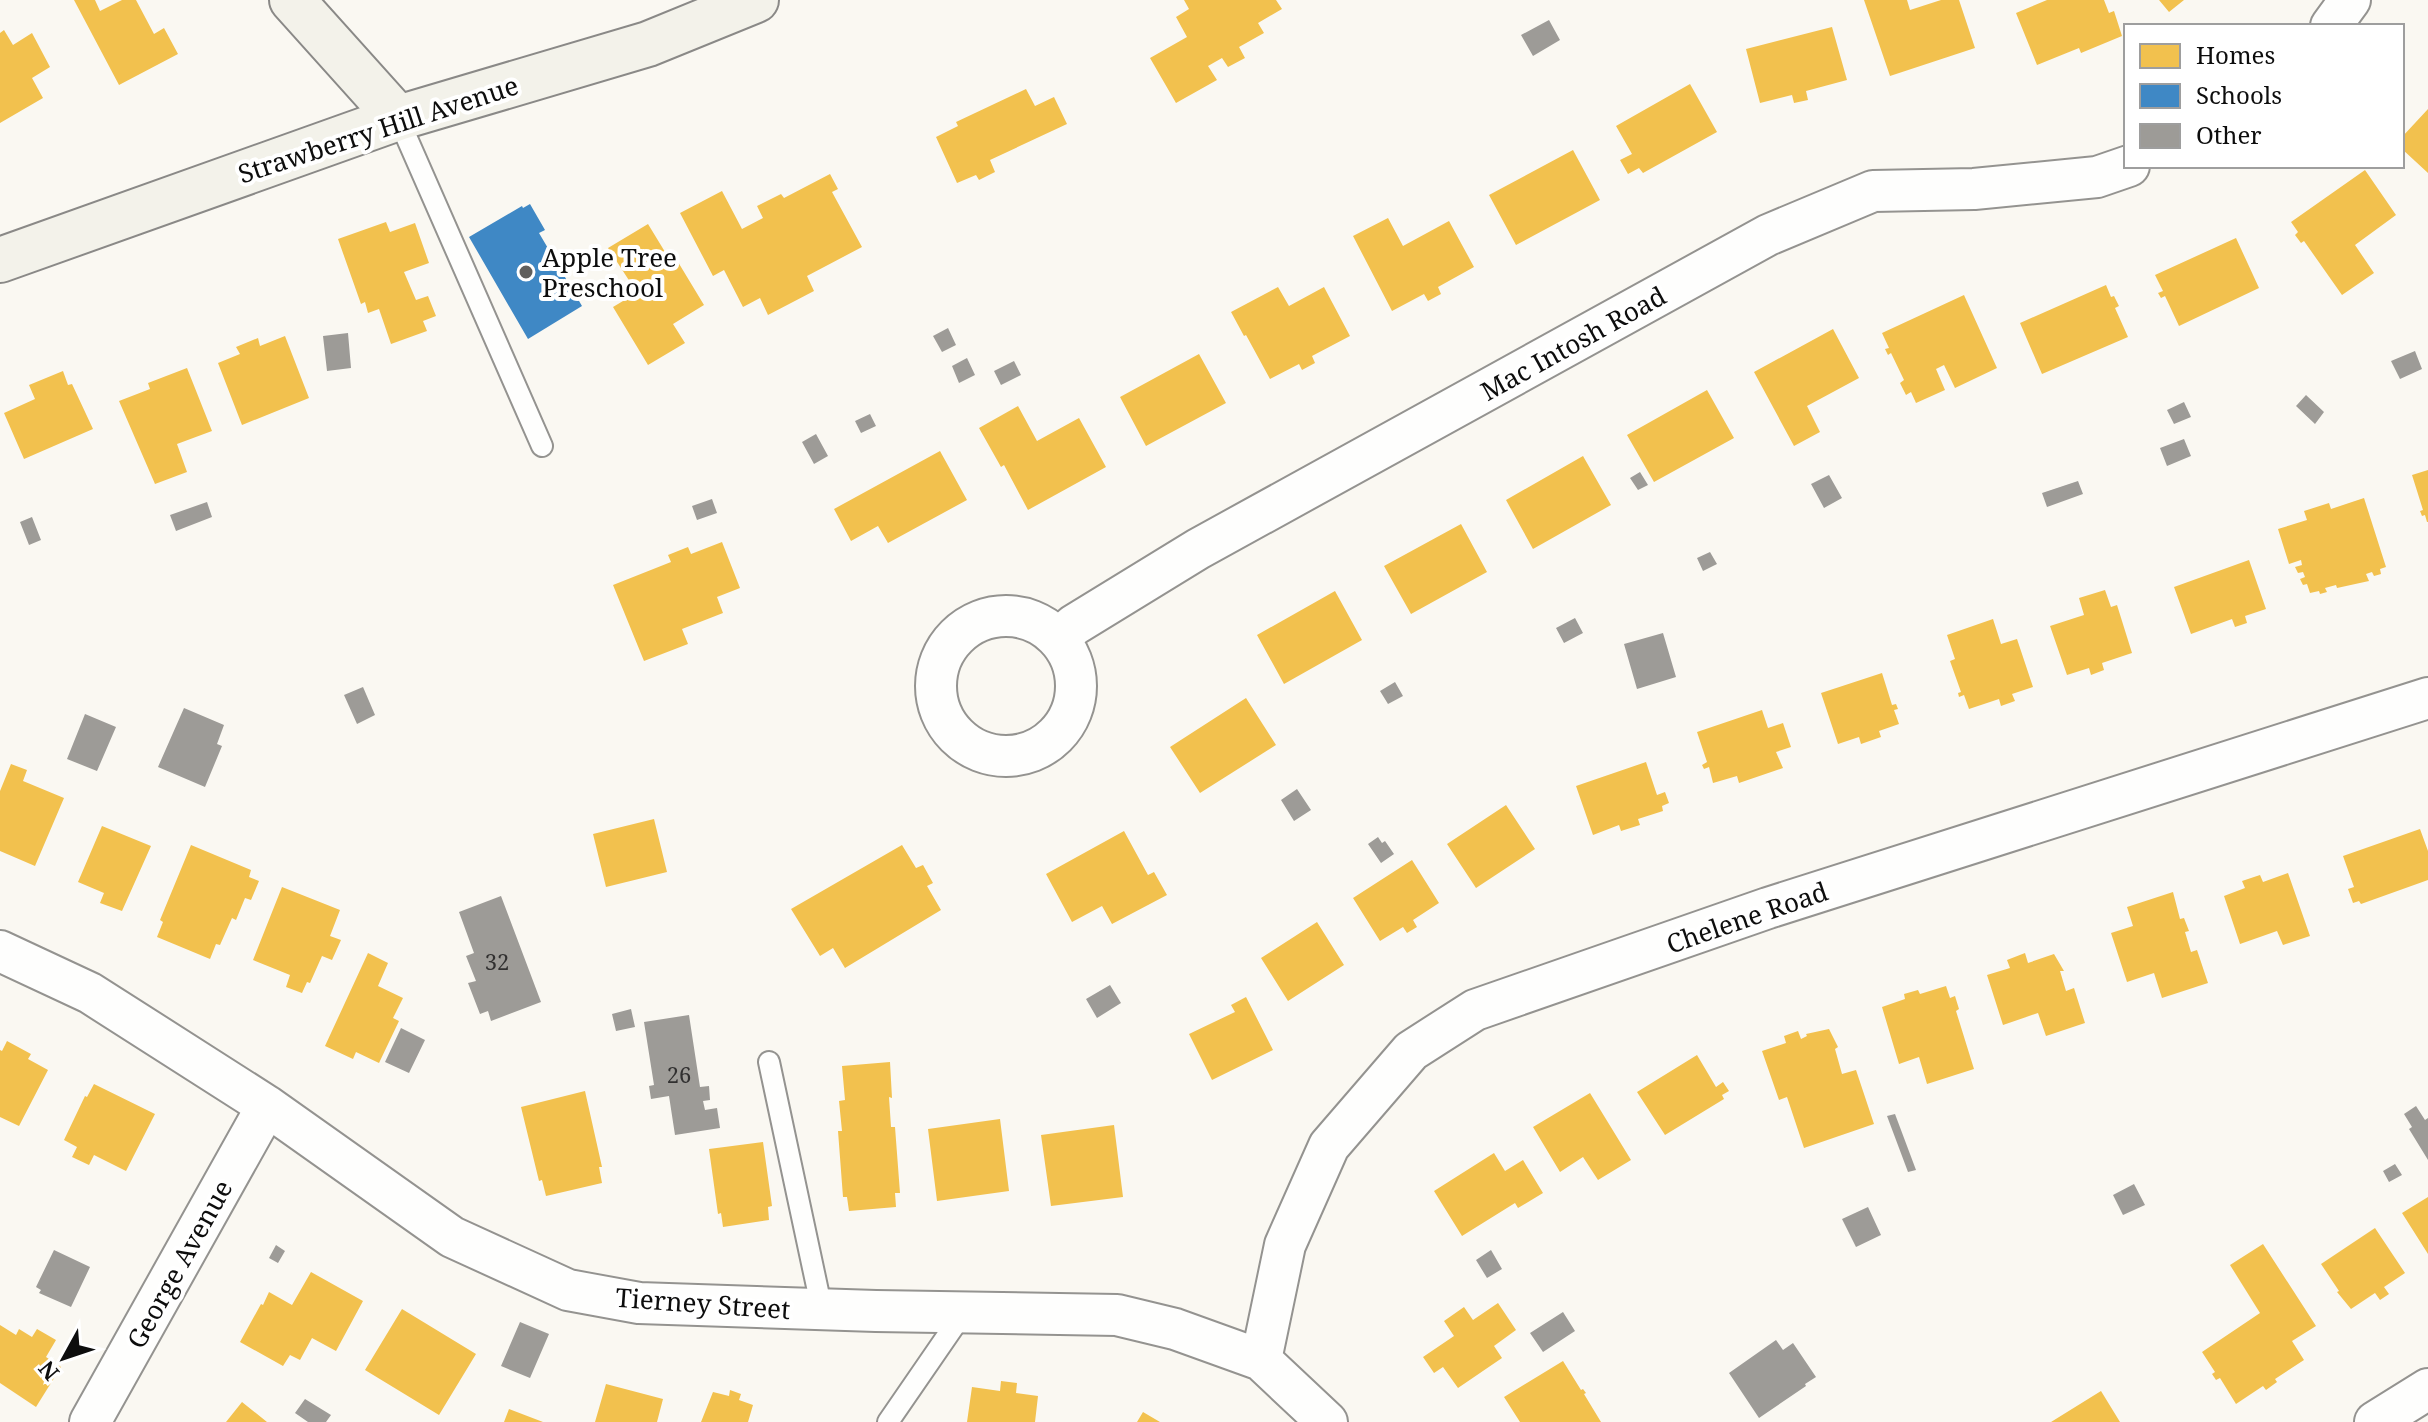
<svg xmlns="http://www.w3.org/2000/svg" width="2428" height="1422" viewBox="0 0 2428 1422" font-family="'Noto Serif',serif">
<style>
.homes{fill:#f2c14e}
.schools{fill:#3f88c5}
.building{fill:#9d9b97}
.lines{fill:none;stroke-linecap:round;stroke-linejoin:round}
.lane-casing{stroke:#949390;stroke-width:24}
.street-casing{stroke:#949390;stroke-width:44}
.secondary-casing{stroke:#8a8987;stroke-width:48}
.lane{stroke:#fefefd;stroke-width:20}
.street{stroke:#fefefd;stroke-width:40}
.secondary{stroke:#f3f2ea;stroke-width:44}
.poi-dot{fill:#605f5d;stroke:#fff;stroke-width:3}
.labels{text-anchor:middle;dominant-baseline:central;stroke-width:8;stroke-linejoin:round;paint-order:stroke}
.number-label{font-size:22px;fill:#313030}
.street-label{font-size:26px;fill:#0d0d0d;stroke:#fff}
.poi-label{font-size:26px;fill:#0d0d0d;stroke:#fff;text-anchor:start}
</style>
<rect width="100%" height="100%" fill="#faf8f2"/>
<!-- homes -->
<path class="homes" d="M74,0h21l5,11 22,-11h14l18,34 10,-6 14,26 -59,31z
M1184,0h92l6,9 -24,14 6,10 -25,14 6,11 -17,9 -6,-9 -14,8 9,14 -41,23 -26,-45 37,-21 -11,-20 13,-8z
M1864,0h43l3,10 31,-10h18l16,48 -85,28z
M2047,0h57l5,13 5,-2 8,25 -41,17 -2,-5 -42,17 -21,-52z
M2159,0h25l-15,12z
M1832,27l15,53 -41,11 2,9 -14,3 -2,-8 -32,8 -14,-54z
M4,30l9,15 19,-12 18,34 -18,11 11,20 -43,25v-90z
M1690,84l27,48 -74,41 -4,-5 -11,6 -8,-14 12,-6 -16,-28z
M1026,89l9,17 19,-9 13,27 -77,36 5,12 -16,8 -3,-5 -19,8 -21,-46 22,-11 -2,-4z
M2428,109v64l-26,-24v-12z
M1573,150l27,50 -84,45 -27,-50z
M2365,170l31,45 -41,30 19,28 -32,22 -38,-54 -3,2 -6,-8 3,-3 -7,-10z
M830,174l8,15 -6,3 30,55 -55,29 7,15 -46,24 -8,-17 -17,9 -19,-37 -11,6 -33,-63 42,-22 20,38 21,-11 -6,-12 24,-12 3,4z
M1388,218l15,28 46,-25 25,46 -36,20 3,7 -13,7 -4,-7 -32,17 -39,-75z
M386,222l4,10 25,-9 14,40 -25,9 12,28 12,-4 8,20 -13,5 4,10 -36,13 -12,-35 -11,4 -3,-11 -4,2 -23,-65z
M648,224l25,41 5,-3 26,43 -31,19 12,19 -37,22 -35,-58 10,-6 -5,-7 14,-9 -24,-37z
M2236,238l23,50 -80,38 -14,-30 -4,2 -3,-5 5,-2 -8,-16z
M2106,285l5,12 3,-1 5,10 -4,2 13,29 -86,37 -22,-51z
M1278,287l11,19 35,-19 26,49 -38,20 3,7 -13,7 -3,-6 -29,15 -24,-44 -2,1 -13,-24z
M1964,295l33,73 -42,20 -11,-23 -8,4 9,21 -29,13 -5,-11 -5,3 -6,-12 4,-3 -13,-27 -3,2 -3,-6 4,-1 -7,-15z
M1833,329l26,49 -52,28 13,26 -26,14 -40,-74z
M285,336l24,62 -67,27 -24,-62 22,-9 -4,-7 22,-9 2,8z
M1199,354l27,49 -80,43 -26,-49z
M187,368l25,63 -35,13 10,28 -32,12 -36,-83 31,-12 -2,-6z
M63,371l5,14 4,-1 21,45 -69,30 -20,-46 31,-14 -6,-14z
M1707,390l27,48 -80,44 -27,-47z
M1018,406l19,35 42,-23 27,49 -78,43 -24,-45 -3,2 -22,-39z
M940,451l27,49 -79,43 -10,-17 -27,15 -17,-32z
M1583,456l28,49 -78,44 -27,-49z
M2428,470v52h-1l-2,-7 -3,1 -2,-5 3,-1 -11,-35z
M2364,498l22,69 -6,2 1,5 -7,2 -2,-4 -6,2 3,7 -32,7 -1,-3 -11,3 2,4 -7,2 -1,-3 -9,2 -3,-9 -4,1 -3,-6 5,-2 -2,-5 -5,1 -3,-6 7,-2 -1,-5 -12,4 -11,-35 29,-9 -3,-9 25,-8 2,6z
M1461,524l26,48 -76,42 -27,-48z
M722,542l18,46 -23,9 6,16 -41,16 6,15 -44,17 -31,-76 58,-23 -3,-7 20,-8 3,7z
M2249,560l17,49 -21,7 2,7 -12,4 -3,-8 -41,15 -17,-47z
M2105,590l6,17 6,-2 15,48 -30,10 2,7 -13,5 -2,-7 -22,7 -17,-49 34,-11 -5,-17z
M1335,591l27,49 -78,44 -27,-49z
M1993,619l8,25 16,-5 16,48 -21,7 3,7 -14,5 -2,-7 -30,10 -5,-14 -5,2 -1,-4 3,-1 -11,-31 5,-2 -8,-24z
M1882,673l10,32 4,-1 2,5 -4,1 5,14 -20,7 2,6 -20,7 -2,-7 -21,7 -17,-51z
M1246,698l30,47 -76,48 -30,-46z
M1762,710l6,18 15,-5 8,24 -15,5 7,16 -44,15 -2,-7 -24,7 -4,-16 -5,2 -2,-4 5,-3 -10,-30z
M1646,762l11,33 8,-3 4,11 -7,3 1,5 -25,8 2,6 -19,6 -2,-6 -26,10 -17,-49z
M11,764l16,6 -4,11 41,17 -29,68 -35,-15v-60z
M1506,805l29,44 -59,39 -29,-44z
M654,819l13,53 -61,15 -13,-53z
M102,826l49,20 -29,65 -22,-8 4,-10 -26,-11z
M2420,829l8,22v29l-67,24 -2,-3 -6,2 -5,-14 6,-2 -11,-31z
M1124,831l24,44 6,-3 13,23 -55,29 -10,-18 -30,16 -26,-48z
M191,845l60,25 -2,7 10,4 -8,19 -6,-2 -9,22 -4,-2 -12,27 -4,-1 -6,15 -53,-22 6,-15 -3,-2z
M902,845l14,23 7,-3 10,18 -6,3 14,24 -96,58 -12,-20 -13,8 -29,-47z
M1412,860l27,43 -26,17 4,7 -10,6 -4,-6 -23,14 -27,-43z
M2288,873l22,63 -27,9 -6,-14 -37,13 -16,-48 21,-8 -3,-7 18,-6 3,7z
M282,887l58,23 -10,26 11,4 -9,20 -10,-4 -12,27 -3,-1 -5,11 -16,-6 4,-12 -37,-15z
M2173,892l7,27 4,-1 5,13 -4,1 6,20 6,-2 11,33 -46,15 -8,-25 -27,9 -16,-49 22,-7 -6,-19z
M1317,922l27,43 -56,36 -27,-43z
M368,953l20,10 -10,23 25,12 -10,20 6,3 -20,42 -23,-11 -3,7 -28,-13z
M2025,953l3,10 26,-9 10,17h-4l6,20 8,-3 11,35 -39,13 -8,-23 -35,12 -16,-50 23,-7 -3,-8z
M1946,986l4,12 5,-2 4,13 -3,2 18,58 -47,15 -8,-27 -20,7 -17,-57 23,-8 -1,-5 14,-4 2,4z
M1246,997l27,53 -61,30 -23,-46 46,-22 -4,-7z
M1829,1029l9,18 -3,2 7,25 14,-4 18,54 -70,24 -17,-51 -8,3 -17,-49 24,-8 -2,-7 14,-5 3,8 6,-3 -1,-2z
M7,1041l24,13 -3,5 20,11 -29,56 -19,-9v-67l2,1z
M1697,1055l19,32 7,-5 6,9 -7,4 2,4 -59,36 -28,-43z
M890,1062l2,36 -3,-1 2,30h4l5,66h-5l1,14 -47,4 -2,-14h-4l-5,-66h4l-3,-30 6,-1 -3,-34z
M94,1084l61,30 -29,57 -32,-16 -5,10 -17,-8 5,-10 -13,-7 21,-44 2,1z
M585,1091l17,76h-3l3,16 -56,13 -4,-16 -3,1 -18,-74z
M1590,1093l41,67 -33,20 -15,-23 -23,15 -27,-45z
M1000,1119l9,72 -72,10 -9,-72z
M1114,1125l9,72 -72,9 -10,-71z
M763,1142l9,64 -4,1 1,13 -46,7 -2,-14 -3,1 -9,-65z
M1494,1153l11,18 18,-11 20,33 -25,15 -3,-5 -53,33 -28,-45z
M2428,1197v57l-26,-41z
M2375,1228l30,45 -21,14 5,7 -9,6 -5,-7 -24,16 -14,-17 2,-1 -18,-27z
M2263,1244l53,82 -24,15 12,19 -29,19 2,3 -11,8 -3,-4 -27,18 -16,-26 -4,2 -4,-6 3,-2 -13,-20 58,-39 -30,-48z
M311,1272l52,29 -27,50 -24,-13 -12,22 -10,-5 -7,11 -43,-24 21,-38 2,1 6,-13 23,13z
M1498,1303l18,27 -22,16 8,12 -44,30 -15,-21 -9,6 -11,-16 31,-21 -10,-15 20,-14 9,13z
M402,1309l74,45 -37,61 -74,-45z
M0,1325l16,10 3,-6 13,8 5,-8 19,11 -10,17 15,10 -25,40 -36,-24z
M1563,1361l18,29 2,-1 3,4 -2,1 17,28h-81l-16,-25z
M1001,1381l16,2 -1,10 22,3 -3,26h-68l5,-35 28,4z
M606,1384l57,15 -6,23h-62z
M730,1390l11,4 -2,6 14,5 -5,17h-47l12,-30 16,4z
M2101,1391l19,31h-69z
M242,1402l25,20h-41z
M509,1409l34,13h-39z
M1143,1412l17,10h-23z"/>
<!-- schools -->
<path class="schools" d="M530,204l15,26 -6,3 43,73 -54,33 -59,-102 53,-31 1,2z"/>
<!-- building -->
<path class="building" d="M1549,20l11,20 -27,16 -12,-21z
M948,328l8,17 -14,7 -9,-16z
M348,333l3,35 -24,3 -4,-35z
M2415,351l7,18 -22,10 -9,-18z
M967,358l8,17 -16,8 -7,-17z
M1014,361l7,14 -20,10 -7,-14z
M2306,395l18,17 -9,12 -19,-18z
M2184,402l7,15 -17,7 -7,-14z
M870,414l6,12 -15,7 -6,-12z
M816,434l12,22 -14,8 -12,-22z
M2184,439l7,17 -24,10 -7,-18z
M1640,472l8,13 -10,5 -8,-12z
M1829,475l13,23 -18,10 -13,-24z
M2078,481l5,13 -36,13 -5,-14z
M712,499l5,14 -20,7 -5,-14z
M207,502l5,15 -36,14 -6,-16z
M32,517l9,23 -12,5 -9,-23z
M1710,552l7,12 -14,7 -6,-13z
M1575,618l8,15 -19,10 -8,-15z
M1663,633l13,44 -39,12 -13,-45z
M1395,682l8,14 -15,8 -8,-13z
M363,687l12,28 -18,9 -13,-29z
M184,708l40,17 -7,19 5,2 -17,41 -47,-20z
M85,714l31,13 -19,44 -30,-12z
M1297,789l14,21 -17,11 -13,-21z
M1378,837l4,6 3,-2 9,13 -13,9 -13,-19z
M501,896l40,106 -50,19 -3,-10 -8,3 -12,-31 8,-2 -10,-25 8,-3 -15,-41z
M1110,985l11,18 -24,15 -11,-19z
M631,1009l4,18 -19,4 -4,-17z
M689,1015l11,72 9,-1 1,14 -7,1 2,9 12,-2 3,20 -45,7 -6,-39 -18,3 -2,-13 5,-1 -10,-63z
M401,1028l24,12 -16,33 -24,-11z
M2416,1106l9,14 3,-2v42l-19,-31 3,-2 -8,-13z
M1895,1114l21,56 -8,2 -21,-56z
M2395,1164l7,11 -13,7 -6,-11z
M2134,1184l11,21 -22,10 -10,-20z
M1868,1207l13,28 -25,12 -14,-28z
M276,1245l9,6 -7,12 -9,-5z
M54,1250l36,17 -19,40 -32,-14 2,-3 -5,-3z
M1491,1250l11,19 -15,9 -11,-18z
M1563,1312l12,19 -32,21 -13,-19z
M520,1322l29,12 -19,44 -29,-12z
M1776,1340l7,10 10,-7 23,34 -11,7 1,2 -47,32 -30,-45z
M305,1399l26,16 -5,7h-18l-13,-9z"/>
<g class="lines">
<!-- lane casing -->
<g class="lane-casing">
<path id="lane" d="M398,118l144,328
M769,1062l53,248
M888,1422l75,-109"/>
</g>
<!-- street casing -->
<g class="street-casing">
<path id="street" d="M2331,26l19,-26
M936 686a70 70 0 1 1 140 0a70 70 0 1 1-140 0Z
M1058,639l16,-14 124,-76 570,-314 105,-44 101,-2 123,-12 32,-11
M0,951l90,42 177,113 185,131 116,53 71,13 237,8 241,4 58,14 86,31 66,62
M1261,1360l24,-115 44,-99 82,-95 64,-41 293,-102 660,-210
M90,1422l177,-316
M2375,1422l53,-33"/>
</g>
<!-- secondary casing -->
<g class="secondary-casing">
<path id="secondary" d="M292,0l106,118
M0,260l398,-142 250,-74 108,-44"/>
</g>
<!-- lane -->
<use href="#lane" class="lane"/>
<!-- street -->
<use href="#street" class="street"/>
<!-- secondary -->
<use href="#secondary" class="secondary"/>
</g>
<!-- markers -->
<circle class="poi-dot" cx="526" cy="272" r="8"/>
<g class="labels">
<!-- number labels -->
<g class="number-label">
<text x="497" y="961">32</text>
<text x="679" y="1074">26</text>
</g>
<!-- street labels -->
<g class="street-label">
<text transform="translate(378 129) rotate(-18)">Strawberry Hill Avenue</text>
<text transform="translate(1573 343) rotate(-29)">Mac Intosh Road</text>
<text transform="translate(1747 917) rotate(-19)">Chelene Road</text>
<text transform="translate(179 1264) rotate(-61)">George Avenue</text>
<text transform="translate(703 1303) rotate(4)">Tierney Street</text>
</g>
<!-- poi labels -->
<g class="poi-label">
<text x="542" y="257">Apple Tree<tspan x="542" dy="30">Preschool</tspan></text>
</g>
</g>
<!-- legend -->
<rect x="2124" y="24" width="280" height="144" fill="#ffffff" stroke="#9e9e9e" stroke-width="2"/>
<rect x="2140" y="44" width="40" height="24" fill="#f2c14e" stroke="#9e9e9e" stroke-width="2"/>
<text x="2196" y="64" font-size="24" fill="#0d0d0d">Homes</text>
<rect x="2140" y="84" width="40" height="24" fill="#3f88c5" stroke="#9e9e9e" stroke-width="2"/>
<text x="2196" y="104" font-size="24" fill="#0d0d0d">Schools</text>
<rect x="2140" y="124" width="40" height="24" fill="#9d9b97" stroke="#9e9e9e" stroke-width="2"/>
<text x="2196" y="144" font-size="24" fill="#0d0d0d">Other</text>
<!-- north arrow -->
<g transform="translate(64 1358) rotate(230)" stroke="#ffffff" stroke-width="6" paint-order="stroke">
<path d="M0-6L14 30L0 20L-14 30Z" fill="#0d0d0d"/>
<text y="-12" font-size="22" font-weight="bold" text-anchor="middle" fill="#0d0d0d">N</text>
</g>
</svg>
